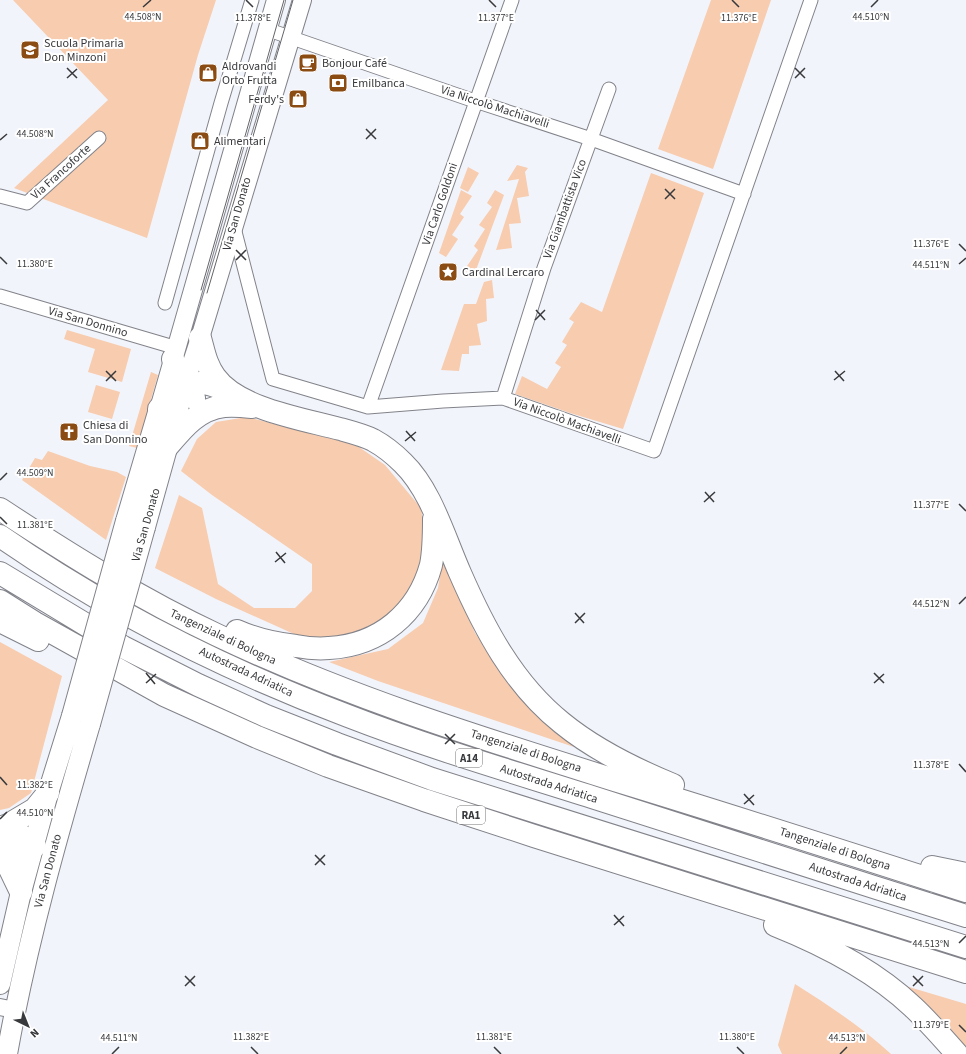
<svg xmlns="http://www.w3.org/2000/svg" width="966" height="1054" viewBox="0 0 966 1054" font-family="'Source Sans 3',sans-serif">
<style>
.green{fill:#f7ccaf}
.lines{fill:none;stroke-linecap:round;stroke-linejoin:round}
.minor-casing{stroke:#82838a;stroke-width:15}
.tertiary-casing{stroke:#82838a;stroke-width:18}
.secondary-casing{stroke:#82838a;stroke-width:20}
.primary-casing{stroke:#82838a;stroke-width:22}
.motorway-casing{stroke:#82838a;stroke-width:24}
.minor{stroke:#fff;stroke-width:13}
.tertiary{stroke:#fff;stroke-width:16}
.secondary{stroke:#fff;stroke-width:18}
.primary{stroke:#fff;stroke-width:20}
.motorway{stroke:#fff;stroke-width:22}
.tram{stroke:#636468;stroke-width:1}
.primary-bridge-casing{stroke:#82838a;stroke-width:22;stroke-linecap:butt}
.primary-bridge{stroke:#fff;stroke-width:20}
.ticks{fill:none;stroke:#38393c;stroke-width:1.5}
.labels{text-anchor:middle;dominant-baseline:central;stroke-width:4;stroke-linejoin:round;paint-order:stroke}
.shield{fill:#fff;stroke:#747476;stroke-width:1}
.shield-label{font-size:11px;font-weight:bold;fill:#38393c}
.poi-label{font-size:12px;fill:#38393c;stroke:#fff;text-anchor:start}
.street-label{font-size:12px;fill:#38393c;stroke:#fff}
.ticks-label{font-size:10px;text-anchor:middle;fill:#38393c;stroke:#fff;stroke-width:4;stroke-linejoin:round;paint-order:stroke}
</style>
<rect width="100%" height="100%" fill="#f2f4fb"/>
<!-- green -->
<path class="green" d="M13,0h203l-18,55 -51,183 -133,-50 94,-88z
M711,0h60l-58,169 -55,-20z
M517,165l11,3 -3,4 4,24 -12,2 4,25 -12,1 3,24 -16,2 23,-71 -12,2z
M468,167l11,6 -11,19 -8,-4z
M651,173l53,20 -81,236 -53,-16 -55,-19 7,-18 25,13 14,-22 -6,-4 12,-18 -5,-3 12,-20 -5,-3 12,-17 21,10z
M461,190l11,6 -12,18 4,3 -12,18 6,4 -12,18 -7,-4z
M495,190l9,5 -28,75 -13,2 15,-22 -4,-4 11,-17 -6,-4 13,-18 -5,-4z
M492,280l2,18 -8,1 1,22 -10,3 4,21 -12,1v8h-7l-3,17 -18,-1 23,-66h12l8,-22z
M67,330l64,19 -9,33 -34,-10 7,-23 -31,-10z
M151,372l7,3 -21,73 -8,-2z
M96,385l24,7 -8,27 -24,-7z
M247,417l109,28 29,20 36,43 6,39 -11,41 -21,29 -41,20 -49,2 -89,-40 -61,-31 24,-73 23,13 16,76 36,24h41l17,-17v-27l-100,-69 -31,-24 16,-32 19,-17z
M48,451l42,15 27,6 9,5 -20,63 -84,-60 13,-22 7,2z
M443,558l32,75 44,64 55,50 -196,-66 -49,-19 59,-13 35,-26 15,-35z
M0,642l62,34 -31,117 -22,15 -9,2z
M795,984c33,21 67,43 96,70h-109l-4,-9z
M899,984l67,20v46z"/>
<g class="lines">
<!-- minor casing -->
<g class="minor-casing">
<path id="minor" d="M269,30l197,68 125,41 153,55
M0,196l27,7 72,-65
M234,228l39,151 95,28 75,-6 60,-3 151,53 157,-451
M0,296l177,52
M165,303l56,-200 31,-103
M503,398l41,-130 65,-179
M368,407l144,-407"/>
</g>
<!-- tertiary casing -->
<g class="tertiary-casing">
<path id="tertiary" d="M0,1007l15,3"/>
</g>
<!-- secondary casing -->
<g class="secondary-casing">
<path id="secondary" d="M184,387l16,-49 102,-338
M159,409l117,-409"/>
</g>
<!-- primary casing -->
<g class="primary-casing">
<path id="primary" d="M126,521l33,-112
M145,527l39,-140
M0,984l21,-92 27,-99 24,-77
M7,1054c20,-112 51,-221 83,-330"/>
</g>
<!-- motorway casing -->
<g class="motorway-casing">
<path id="motorway" d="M200,338c4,14 6,27 15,39 23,32 88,42 125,52 11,3 23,6 33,11 11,6 21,14 30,23 28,27 41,74 57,110 24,55 53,111 102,150 33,27 72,46 111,62
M173,359c4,15 9,30 21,39
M159,409c10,-11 25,-27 42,-26 9,0 19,5 27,8
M167,447c16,-19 31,-38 57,-41 9,-1 19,0 28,1
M0,509c70,46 142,91 217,126 130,62 267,104 404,147 115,35 230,72 345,109
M0,536c108,75 226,134 348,180 80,31 162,55 244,81 124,40 249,80 374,119
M0,573l123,74 75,38 68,31 71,28 95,35 534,168
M0,601l35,22 129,72 93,42 71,29 96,34 110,36 432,136
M0,621l38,19
M237,631c18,8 40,13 59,15 11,2 22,3 33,2 51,-3 89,-35 102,-83 3,-15 3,-31 3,-46
M0,828l8,-3 27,-16 13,-16
M0,831c14,2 26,4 35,15 -13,10 -21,7 -35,1
M0,854l7,9 14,29
M932,867l34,7
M775,925c50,20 99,45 138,82 16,15 30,31 44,47"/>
</g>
<!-- minor -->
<use href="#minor" class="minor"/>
<!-- tertiary -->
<use href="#tertiary" class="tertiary"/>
<!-- secondary -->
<use href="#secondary" class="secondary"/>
<!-- primary -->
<use href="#primary" class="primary"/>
<!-- motorway -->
<use href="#motorway" class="motorway"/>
<!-- tram -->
<path class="tram" d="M201,290l83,-290
M207,293l86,-293"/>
<!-- primary-bridge casing -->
<g class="primary-bridge-casing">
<path id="primary-bridge" d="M72,716l54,-195
M90,724l55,-197"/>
</g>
<!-- primary-bridge -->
<use href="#primary-bridge" class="primary-bridge"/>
</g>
<!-- ticks -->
<path class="ticks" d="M246,0l7,7M489,0l7,7M732,0l7,7M143,7l8,-7M871,7l7,-7M67,68l10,10M795,68l10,10M67,78l10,-9M795,78l10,-10M366,129l10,10M366,139l10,-10M0,140l7,-6M665,189l10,10M665,199l10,-10M959,244l7,7M236,250l10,10M0,257l7,7M236,260l10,-10M959,264l7,-6M536,310l9,10M535,320l10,-10M106,371l10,10M835,371l9,10M834,380l11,-9M106,381l10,-10M406,431l9,10M405,441l11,-9M0,480l7,-7M705,492l9,10M704,502l11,-10M959,504l7,7M0,517l7,7M276,552l9,11M275,562l11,-9M959,604l7,-7M575,613l9,10M575,623l10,-10M146,673l9,11M874,673l10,10M146,683l10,-9M874,683l10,-9M445,734l10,10M445,744l10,-10M959,764l7,8M0,777l7,8M744,794l10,11M744,804l10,-9M0,819l7,-7M315,855l10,10M315,865l10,-10M614,915l10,11M614,925l10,-9M959,943l7,-7M185,976l10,10M913,976l10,10M185,986l10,-10M913,986l10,-10M959,1025l7,7M251,1047l7,7M494,1047l7,7M737,1047l7,7M112,1054l7,-7M840,1054l7,-7"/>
<!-- icons -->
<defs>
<g id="school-square" transform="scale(1)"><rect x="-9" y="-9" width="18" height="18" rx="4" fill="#8b4c14" stroke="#fff"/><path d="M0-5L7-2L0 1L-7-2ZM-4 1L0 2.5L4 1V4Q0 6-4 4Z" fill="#fff"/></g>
<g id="cafe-square" transform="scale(1)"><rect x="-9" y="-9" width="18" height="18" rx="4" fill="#8b4c14" stroke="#fff"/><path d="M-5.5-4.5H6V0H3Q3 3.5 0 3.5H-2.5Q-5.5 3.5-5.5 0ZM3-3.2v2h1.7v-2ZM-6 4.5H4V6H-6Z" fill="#fff"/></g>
<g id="shop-square" transform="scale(1)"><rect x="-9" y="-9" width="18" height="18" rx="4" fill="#8b4c14" stroke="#fff"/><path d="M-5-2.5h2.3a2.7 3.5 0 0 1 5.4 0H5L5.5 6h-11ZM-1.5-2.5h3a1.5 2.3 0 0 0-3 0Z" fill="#fff"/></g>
<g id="bank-square" transform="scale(1)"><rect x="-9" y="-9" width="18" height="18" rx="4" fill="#8b4c14" stroke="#fff"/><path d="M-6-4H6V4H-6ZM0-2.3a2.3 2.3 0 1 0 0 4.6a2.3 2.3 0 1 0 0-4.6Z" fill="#fff"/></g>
<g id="sight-square" transform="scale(1)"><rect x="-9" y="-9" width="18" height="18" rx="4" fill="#8b4c14" stroke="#fff"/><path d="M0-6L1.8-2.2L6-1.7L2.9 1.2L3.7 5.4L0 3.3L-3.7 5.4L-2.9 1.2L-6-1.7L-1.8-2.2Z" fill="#fff"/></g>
<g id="church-square" transform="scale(1)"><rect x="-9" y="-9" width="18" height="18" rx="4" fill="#8b4c14" stroke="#fff"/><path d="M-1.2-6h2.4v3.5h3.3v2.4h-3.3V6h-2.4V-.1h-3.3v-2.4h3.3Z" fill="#fff"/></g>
</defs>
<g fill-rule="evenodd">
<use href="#school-square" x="30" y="50"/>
<use href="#cafe-square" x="308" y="63"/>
<use href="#shop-square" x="208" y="73"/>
<use href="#bank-square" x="338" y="83"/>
<use href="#shop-square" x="298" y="99"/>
<use href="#shop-square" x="200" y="141"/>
<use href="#sight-square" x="448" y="272"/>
<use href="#church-square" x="69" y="432"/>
</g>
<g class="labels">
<!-- shield labels -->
<g class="shield">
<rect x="456" y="749" width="26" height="18" rx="3"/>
<rect x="457" y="806" width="28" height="18" rx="3"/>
</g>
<g class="shield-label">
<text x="469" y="758">A14</text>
<text x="471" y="815">RA1</text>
</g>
<!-- poi labels -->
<g class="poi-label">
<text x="44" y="43">Scuola Primaria<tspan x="44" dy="14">Don Minzoni</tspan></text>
<text x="322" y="63">Bonjour Café</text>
<text x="222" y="66">Aldrovandi<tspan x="222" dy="14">Orto Frutta</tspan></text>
<text x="352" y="83">Emilbanca</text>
<text x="284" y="99" text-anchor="end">Ferdy's</text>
<text x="214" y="141">Alimentari</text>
<text x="462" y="272">Cardinal Lercaro</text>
<text x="83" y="425">Chiesa di<tspan x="83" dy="14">San Donnino</tspan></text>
</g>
<!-- street labels -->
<g class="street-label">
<text transform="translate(495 107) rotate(18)">Via Niccolò Machiavelli</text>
<text transform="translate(61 172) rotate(-42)">Via Francoforte</text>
<text transform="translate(440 204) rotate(-71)">Via Carlo Goldoni</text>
<text transform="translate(565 209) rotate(-70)">Via Giambattista Vico</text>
<text transform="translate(237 214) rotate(-74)">Via San Donato</text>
<text transform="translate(88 322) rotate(16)">Via San Donnino</text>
<text transform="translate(567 421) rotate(20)">Via Niccolò Machiavelli</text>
<text transform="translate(146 525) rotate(-74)">Via San Donato</text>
<text transform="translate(223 637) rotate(25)">Tangenziale di Bologna</text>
<text transform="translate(246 672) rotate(25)">Autostrada Adriatica</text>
<text transform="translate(526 751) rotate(18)">Tangenziale di Bologna</text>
<text transform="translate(549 784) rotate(18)">Autostrada Adriatica</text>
<text transform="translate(835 849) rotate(18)">Tangenziale di Bologna</text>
<text transform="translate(48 871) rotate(-75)">Via San Donato</text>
<text transform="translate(858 882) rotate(18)">Autostrada Adriatica</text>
</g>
</g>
<g class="ticks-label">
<text x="143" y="20">44.508°N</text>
<text x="871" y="20">44.510°N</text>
<text x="253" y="21">11.378°E</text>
<text x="496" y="21">11.377°E</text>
<text x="739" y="21">11.376°E</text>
<text x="35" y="137">44.508°N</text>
<text x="931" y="247">11.376°E</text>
<text x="35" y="267">11.380°E</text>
<text x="931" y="268">44.511°N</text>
<text x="35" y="476">44.509°N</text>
<text x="931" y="508">11.377°E</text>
<text x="35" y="528">11.381°E</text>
<text x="931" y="607">44.512°N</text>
<text x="931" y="768">11.378°E</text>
<text x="35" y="788">11.382°E</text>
<text x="35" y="816">44.510°N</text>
<text x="931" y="947">44.513°N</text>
<text x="931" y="1028">11.379°E</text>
<text x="251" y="1040">11.382°E</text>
<text x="494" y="1040">11.381°E</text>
<text x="737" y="1040">11.380°E</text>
<text x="119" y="1041">44.511°N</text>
<text x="847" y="1041">44.513°N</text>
</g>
<!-- north arrow -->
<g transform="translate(28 1026) rotate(137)" stroke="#ffffff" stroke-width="3" paint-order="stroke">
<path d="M0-3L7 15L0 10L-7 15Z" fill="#38393c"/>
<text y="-6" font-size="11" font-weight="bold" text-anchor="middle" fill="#38393c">N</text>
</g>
</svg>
